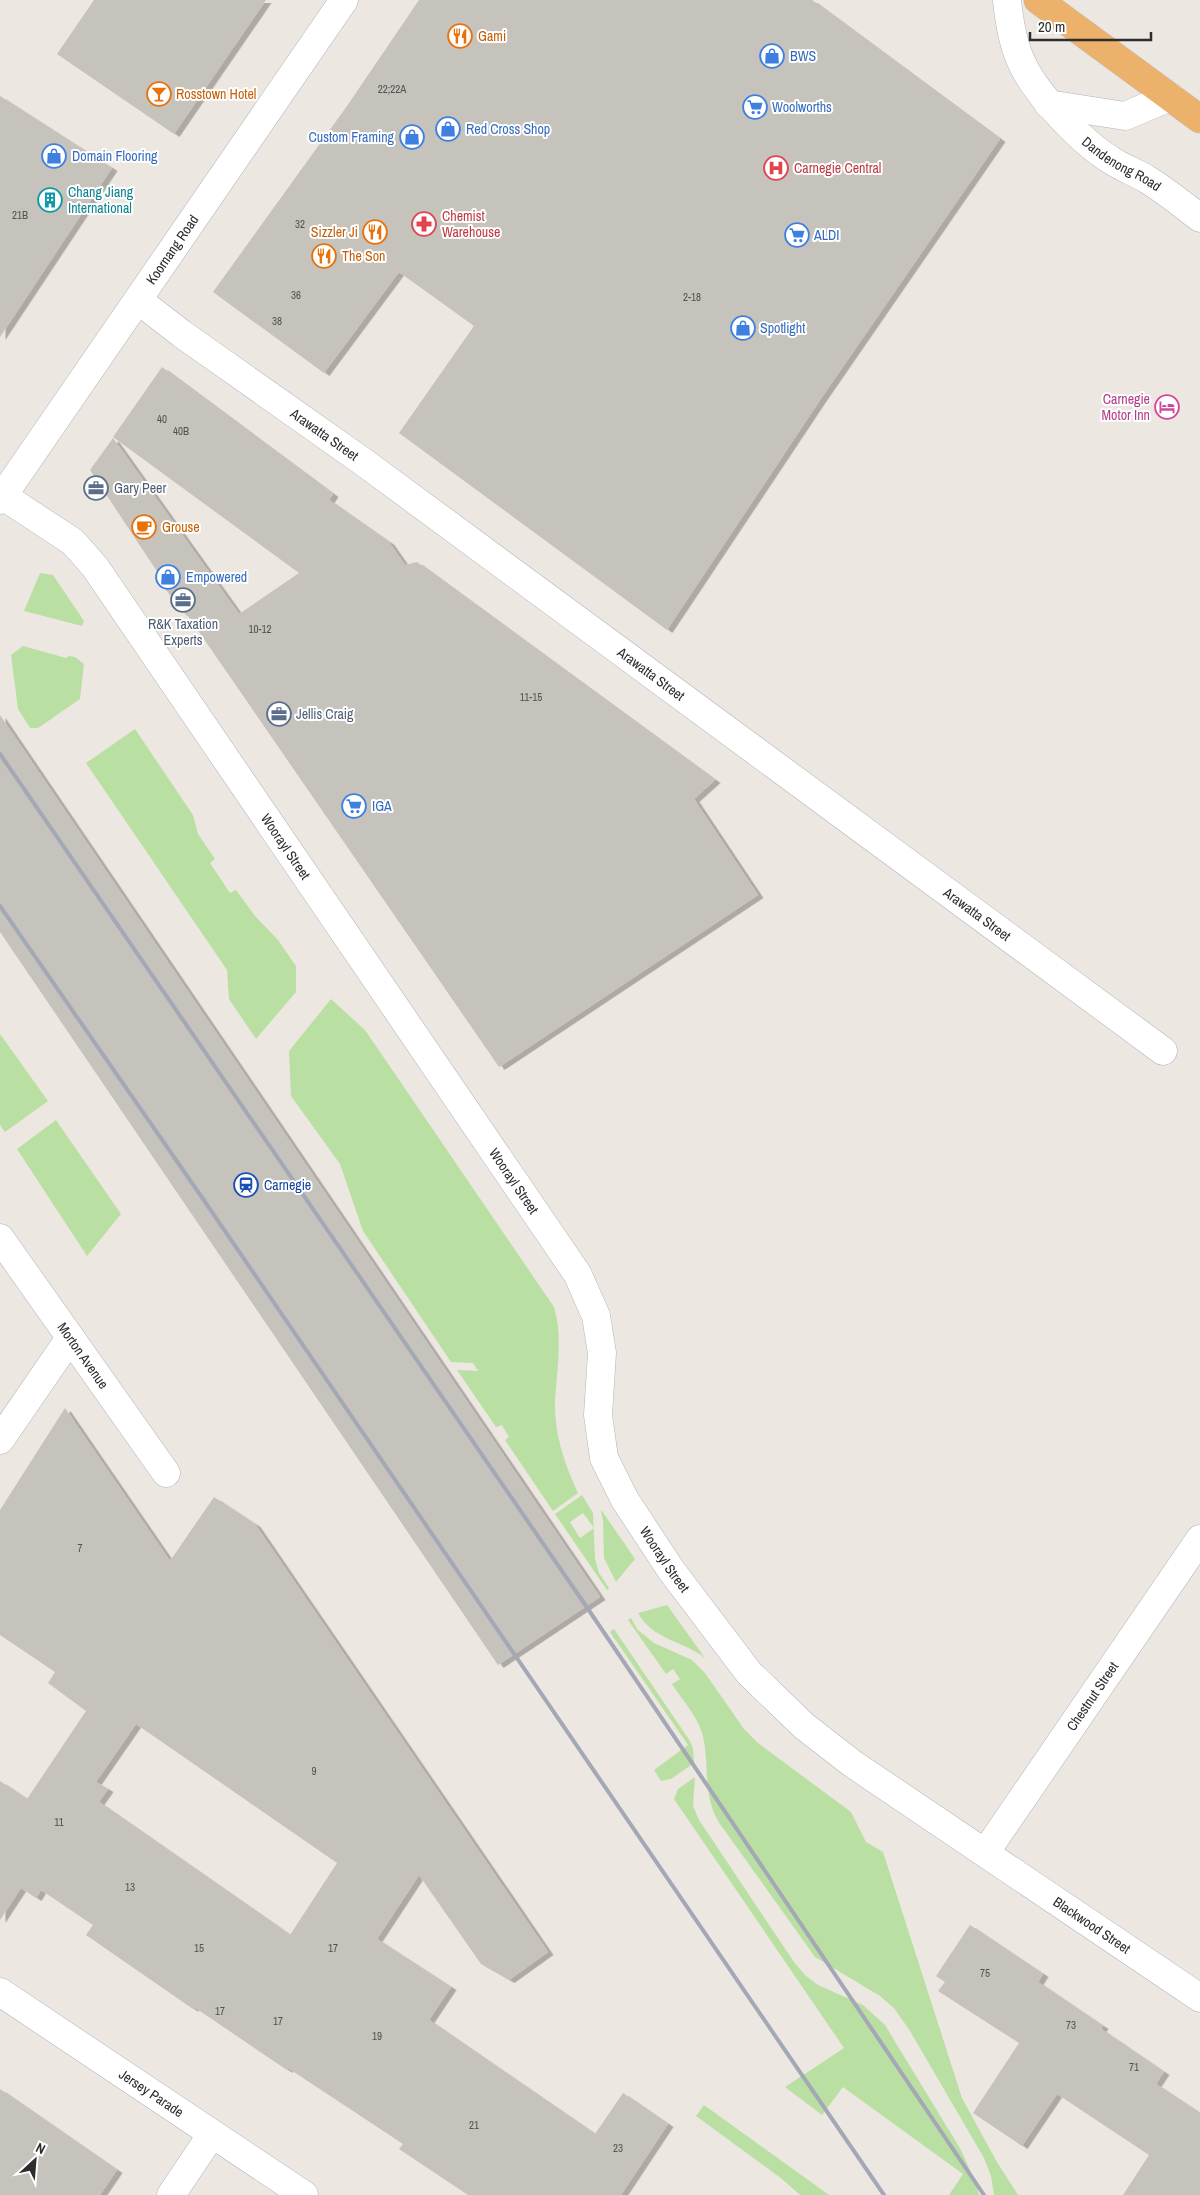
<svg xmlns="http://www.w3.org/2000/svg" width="1200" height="2195" viewBox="0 0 1200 2195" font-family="'Archivo Narrow',sans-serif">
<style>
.green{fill:#badfa2;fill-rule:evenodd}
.building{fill:#c6c2bc;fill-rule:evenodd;filter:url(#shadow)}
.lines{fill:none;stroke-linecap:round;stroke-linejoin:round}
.minor-casing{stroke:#b1b3bc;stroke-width:29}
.tertiary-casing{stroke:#b1b3bc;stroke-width:29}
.trunk-casing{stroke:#c4c4c4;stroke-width:29}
.minor{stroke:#fff;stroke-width:28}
.tertiary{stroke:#fff;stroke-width:28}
.trunk{stroke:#ecb16a;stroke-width:28}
.rail{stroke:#a4a7b6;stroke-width:4}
.labels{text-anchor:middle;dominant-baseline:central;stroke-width:4;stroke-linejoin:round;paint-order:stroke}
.number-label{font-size:11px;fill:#535251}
.food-label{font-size:14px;fill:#c56008;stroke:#fff;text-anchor:start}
.shop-label{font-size:14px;fill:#366cbe;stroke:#fff;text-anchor:start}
.street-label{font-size:14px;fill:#2d2d2d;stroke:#fff}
.health-label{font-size:14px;fill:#be3a42;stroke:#fff;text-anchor:start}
.culture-label{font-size:14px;fill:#0d838f;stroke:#fff;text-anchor:start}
.hotel-label{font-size:14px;fill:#b23c85;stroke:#fff;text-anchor:end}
.service-label{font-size:14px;fill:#4e5e75;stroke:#fff;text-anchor:start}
.transit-label{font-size:14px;fill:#164399;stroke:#fff;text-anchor:start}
</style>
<defs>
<filter id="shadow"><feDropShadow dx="5.5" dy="3" stdDeviation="0" flood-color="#0004"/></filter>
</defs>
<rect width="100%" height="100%" fill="#ede7e1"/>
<!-- green -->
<path class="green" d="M40,573l13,2 31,46 -2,5 -58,-15z
M23,646l43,12 3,-2 6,1 9,7 -4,35 -42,29h-8l-12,-19 -7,-54z
M135,729l58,86 5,19 17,25 -5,4 20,30 6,-3 19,26 23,24 18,26v26l-40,47 -27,-40 -2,-29 -141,-207z
M331,999l34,31 189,277c9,30 3,62 1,93 -1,33 9,63 23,93l-25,18 -48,-71 4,-3 -7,-12 -6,2 -39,-57 21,1 -5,-8 -22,-1 -88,-131 -23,-67 -49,-68 -2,-45z
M0,1034l48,67 -43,31 -5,-7z
M56,1120l65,94 -34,42 -70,-107z
M582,1495l11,18 2,46 4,14 10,15 -2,2 -52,-76zM583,1513l11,15 -14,10 -10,-16z
M601,1511h1l33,48 -19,23 -12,-24 -1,-38z
M667,1605l38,53c-23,-18 -52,-18 -67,-45z
M631,1618l7,12 16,13 38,17 13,13 39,56 14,14 93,69 15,30 17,10 79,246 35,64 21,33h-24l-3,-19 -7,-18 -74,-127 -16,-23 -14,-12 -65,-39 -95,-133c-17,-26 -11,-54 -16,-83 -3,-21 -21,-40 -32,-57l8,-5 -7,-10 -7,5 -38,-54z
M614,1629l76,112 3,8 1,14 -23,16 -10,2 -7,-11 34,-25 -78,-113z
M695,1777l-2,29 6,14 95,142 11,13 13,10 45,20 22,20 76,125 15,34 3,11h-30l14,-21 -120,-87 -21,28 -37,-28 59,-39 -170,-249 4,-10z
M704,2105l125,90h-29l-18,-16 -86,-63z"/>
<!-- building -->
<path class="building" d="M94,0h172l-92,134 -117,-80z
M419,0h393l188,139 -180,261 -153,230 -268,-197 75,-107 -75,-54 -75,101 -111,-81 134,-186z
M0,96l112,72 -112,169z
M162,367l171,127 -4,6 60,42 16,23 12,-3 298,218 -21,19 64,96 -259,172 -311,-451h-1l-21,-26 -8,-17 -68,-103 23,-32 126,176 60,-41 -186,-136z
M0,715l600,882 -102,68 -498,-733z
M65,1408l105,153 44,-64 41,27 293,428 -39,28 -28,-16 -62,-89 -42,64 74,48 -22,33 166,114 28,-41 45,31 -47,71h-153l-69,-46 4,-5 -115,-76 -1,2 -93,-63 -1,2 -107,-74 7,-10 -52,-35 -5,8 -15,-10 -21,32v-139l27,18 59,-88 -38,-28 7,-11 -55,-37v-125zM136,1724l201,139 -47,72 -191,-133 9,-13 -12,-7z
M970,1925l73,49 -5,8 65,44 -2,3 63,43 -8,12 44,29v82h-77l26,-40 -92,-61 -35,52 -49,-33 46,-70 -81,-52 7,-9 -9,-6z
M0,2089l117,81 -17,25h-100z"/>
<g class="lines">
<!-- minor casing -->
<g class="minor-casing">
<g id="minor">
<path id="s1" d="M1007,0c2,20 5,40 13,59 14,34 62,84 94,103 11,7 23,11 34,18 18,11 35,25 52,38"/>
<path d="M1048,104l77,12 45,-19"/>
<path id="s2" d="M138,300l44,34 180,127 801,590"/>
<path id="s3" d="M0,494l73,48 22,25 483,708 18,41 6,37 -4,62 6,43 21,42 46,70 78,103 55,53 49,38 347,234"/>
<path id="s4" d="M0,1238l166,235"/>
<path d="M0,1440l70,-102"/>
<path id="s5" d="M985,1853l215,-314"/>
<path id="s6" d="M0,1992l304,203"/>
<path d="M171,2195l41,-61"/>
</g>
</g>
<!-- tertiary casing -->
<g class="tertiary-casing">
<g id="tertiary">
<path id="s7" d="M0,500l344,-500"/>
</g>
</g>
<!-- trunk casing -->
<g class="trunk-casing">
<path id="trunk" d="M1038,0l162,119"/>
</g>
<!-- minor -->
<use href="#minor" class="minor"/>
<!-- tertiary -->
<use href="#tertiary" class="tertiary"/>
<!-- trunk -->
<use href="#trunk" class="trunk"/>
<!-- rail -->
<path class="rail" d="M0,754l586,852 398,589
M0,906l201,290 683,999"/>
</g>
<!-- icons -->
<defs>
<g id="restaurant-ring" transform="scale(1.25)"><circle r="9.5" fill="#fff" stroke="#e8710a" stroke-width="1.5"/><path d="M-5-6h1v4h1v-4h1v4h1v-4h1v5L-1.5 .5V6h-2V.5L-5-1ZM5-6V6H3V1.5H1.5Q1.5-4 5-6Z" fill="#e8710a"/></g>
<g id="shop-ring" transform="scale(1.25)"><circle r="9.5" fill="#fff" stroke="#3f7fe0" stroke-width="1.5"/><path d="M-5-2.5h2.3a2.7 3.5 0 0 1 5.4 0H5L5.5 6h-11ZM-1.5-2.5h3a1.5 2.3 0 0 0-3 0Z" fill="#3f7fe0"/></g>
<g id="bar-ring" transform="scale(1.25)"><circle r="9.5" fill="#fff" stroke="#e8710a" stroke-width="1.5"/><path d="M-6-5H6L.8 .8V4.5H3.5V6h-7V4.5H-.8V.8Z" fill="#e8710a"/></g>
<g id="supermarket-ring" transform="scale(1.25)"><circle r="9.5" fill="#fff" stroke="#3f7fe0" stroke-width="1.5"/><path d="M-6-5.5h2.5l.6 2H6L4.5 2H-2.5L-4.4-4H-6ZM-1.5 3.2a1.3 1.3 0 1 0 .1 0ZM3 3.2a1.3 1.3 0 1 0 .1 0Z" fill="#3f7fe0"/></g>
<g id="hospital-ring" transform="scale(1.25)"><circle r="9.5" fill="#fff" stroke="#e0444e" stroke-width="1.5"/><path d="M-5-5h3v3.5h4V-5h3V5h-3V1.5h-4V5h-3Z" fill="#e0444e"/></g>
<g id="building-ring" transform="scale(1.25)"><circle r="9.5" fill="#fff" stroke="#0f9aa8" stroke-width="1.5"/><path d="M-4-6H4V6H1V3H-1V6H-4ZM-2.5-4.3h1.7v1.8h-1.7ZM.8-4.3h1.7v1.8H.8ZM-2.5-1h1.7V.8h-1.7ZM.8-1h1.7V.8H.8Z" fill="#0f9aa8"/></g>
<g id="pharmacy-ring" transform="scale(1.25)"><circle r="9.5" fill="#fff" stroke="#e0444e" stroke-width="1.5"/><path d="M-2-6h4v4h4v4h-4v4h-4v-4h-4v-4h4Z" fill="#e0444e"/></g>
<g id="hotel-ring" transform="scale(1.25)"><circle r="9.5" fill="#fff" stroke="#d1479c" stroke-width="1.5"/><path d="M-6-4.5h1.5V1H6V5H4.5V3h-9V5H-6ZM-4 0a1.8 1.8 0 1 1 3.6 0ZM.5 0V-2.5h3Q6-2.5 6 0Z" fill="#d1479c"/></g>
<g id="office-ring" transform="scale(1.25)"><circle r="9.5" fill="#fff" stroke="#5c6f8a" stroke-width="1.5"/><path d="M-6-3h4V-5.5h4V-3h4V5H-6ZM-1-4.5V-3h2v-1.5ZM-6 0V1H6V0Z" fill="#5c6f8a"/></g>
<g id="cafe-ring" transform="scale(1.25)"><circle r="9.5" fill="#fff" stroke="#e8710a" stroke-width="1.5"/><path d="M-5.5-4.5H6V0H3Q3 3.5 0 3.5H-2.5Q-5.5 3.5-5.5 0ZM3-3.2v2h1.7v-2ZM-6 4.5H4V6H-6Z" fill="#e8710a"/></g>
<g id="station-ring" transform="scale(1.25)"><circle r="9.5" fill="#fff" stroke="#1a4fb4" stroke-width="1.5"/><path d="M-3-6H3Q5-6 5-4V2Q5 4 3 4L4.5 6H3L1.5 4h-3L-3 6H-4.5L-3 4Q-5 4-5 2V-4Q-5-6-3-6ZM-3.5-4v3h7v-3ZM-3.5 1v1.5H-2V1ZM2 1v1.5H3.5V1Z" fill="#1a4fb4"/></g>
</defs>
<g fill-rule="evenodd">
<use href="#restaurant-ring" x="460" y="36"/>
<use href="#shop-ring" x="772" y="56"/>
<use href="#bar-ring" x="159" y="94"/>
<use href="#supermarket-ring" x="755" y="107"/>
<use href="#shop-ring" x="448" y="129"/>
<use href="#shop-ring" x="412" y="137"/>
<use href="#shop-ring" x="54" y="156"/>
<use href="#hospital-ring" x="776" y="168"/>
<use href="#building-ring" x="50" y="200"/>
<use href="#pharmacy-ring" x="424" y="224"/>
<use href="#restaurant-ring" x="375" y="232"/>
<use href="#supermarket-ring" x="797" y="235"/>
<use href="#restaurant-ring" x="324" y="256"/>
<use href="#shop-ring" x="743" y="328"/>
<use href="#hotel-ring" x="1167" y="407"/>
<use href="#office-ring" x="96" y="488"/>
<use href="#cafe-ring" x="144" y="527"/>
<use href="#shop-ring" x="168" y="577"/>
<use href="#office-ring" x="183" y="600"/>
<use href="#office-ring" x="279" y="714"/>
<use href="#supermarket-ring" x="354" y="806"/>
<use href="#station-ring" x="246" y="1185"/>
</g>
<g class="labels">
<!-- number labels -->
<g class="number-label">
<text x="392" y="89">22;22A</text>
<text x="20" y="215">21B</text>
<text x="300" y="224">32</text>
<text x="296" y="295">36</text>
<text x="692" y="297">2-18</text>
<text x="277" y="321">38</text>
<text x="162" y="419">40</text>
<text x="181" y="431">40B</text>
<text x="260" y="629">10-12</text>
<text x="531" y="697">11-15</text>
<text x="80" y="1548">7</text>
<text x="314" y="1771">9</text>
<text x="59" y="1822">11</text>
<text x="130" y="1887">13</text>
<text x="199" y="1948">15</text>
<text x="333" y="1948">17</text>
<text x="985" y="1973">75</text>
<text x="220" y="2011">17</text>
<text x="278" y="2021">17</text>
<text x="1071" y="2025">73</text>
<text x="377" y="2036">19</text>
<text x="1134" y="2067">71</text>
<text x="474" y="2125">21</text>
<text x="618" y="2148">23</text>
</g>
<!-- food labels -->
<g class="food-label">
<text x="478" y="36">Gami</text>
<text x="176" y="94">Rosstown Hotel</text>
<text x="358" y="232" text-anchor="end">Sizzler Ji</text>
<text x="342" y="256">The Son</text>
<text x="162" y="527">Grouse</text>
</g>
<!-- shop labels -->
<g class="shop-label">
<text x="790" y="56">BWS</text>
<text x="772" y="107">Woolworths</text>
<text x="466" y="129">Red Cross Shop</text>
<text x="394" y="137" text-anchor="end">Custom Framing</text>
<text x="72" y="156">Domain Flooring</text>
<text x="814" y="235">ALDI</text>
<text x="760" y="328">Spotlight</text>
<text x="186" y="577">Empowered</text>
<text x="372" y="806">IGA</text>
</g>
<!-- street labels -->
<g class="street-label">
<text stroke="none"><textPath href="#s1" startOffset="209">Dandenong Road</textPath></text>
<text stroke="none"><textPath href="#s7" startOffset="304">Koornang Road</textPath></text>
<text stroke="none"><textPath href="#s2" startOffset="230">Arawatta Street</textPath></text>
<text stroke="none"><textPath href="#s2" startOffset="635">Arawatta Street</textPath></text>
<text stroke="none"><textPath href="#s3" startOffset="459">Woorayl Street</textPath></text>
<text stroke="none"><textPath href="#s2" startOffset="1040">Arawatta Street</textPath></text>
<text stroke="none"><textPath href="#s3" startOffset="864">Woorayl Street</textPath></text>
<text stroke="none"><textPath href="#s4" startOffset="144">Morton Avenue</textPath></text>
<text stroke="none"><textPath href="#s3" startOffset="1284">Woorayl Street</textPath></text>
<text stroke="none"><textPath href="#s5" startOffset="190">Chestnut Street</textPath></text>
<text stroke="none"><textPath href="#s3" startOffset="1852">Blackwood Street</textPath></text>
<text stroke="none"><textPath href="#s6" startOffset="182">Jersey Parade</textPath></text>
</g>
<!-- health labels -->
<g class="health-label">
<text x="794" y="168">Carnegie Central</text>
<text x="442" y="216">Chemist<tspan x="442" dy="16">Warehouse</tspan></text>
</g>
<!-- culture labels -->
<g class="culture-label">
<text x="68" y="192">Chang Jiang<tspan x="68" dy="16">International</tspan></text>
</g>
<!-- hotel labels -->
<g class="hotel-label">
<text x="1150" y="399">Carnegie<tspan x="1150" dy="16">Motor Inn</tspan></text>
</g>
<!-- service labels -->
<g class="service-label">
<text x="114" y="488">Gary Peer</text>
<text x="183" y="624" text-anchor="middle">R&amp;K Taxation<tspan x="183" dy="16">Experts</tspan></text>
<text x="296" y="714">Jellis Craig</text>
</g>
<!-- transit labels -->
<g class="transit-label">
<text x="264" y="1185">Carnegie</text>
</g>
</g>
<!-- north arrow -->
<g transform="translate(35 2160) rotate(26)" stroke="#ffffff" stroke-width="4" paint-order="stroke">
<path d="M0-4L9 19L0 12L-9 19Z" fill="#2d2d2d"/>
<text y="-8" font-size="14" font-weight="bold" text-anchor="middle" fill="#2d2d2d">N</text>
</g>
<!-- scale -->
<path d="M1030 32v8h121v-8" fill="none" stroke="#2d2d2d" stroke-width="2.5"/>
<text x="1038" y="32" font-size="15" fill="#2d2d2d" stroke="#ffffff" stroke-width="4" paint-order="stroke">20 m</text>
</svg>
